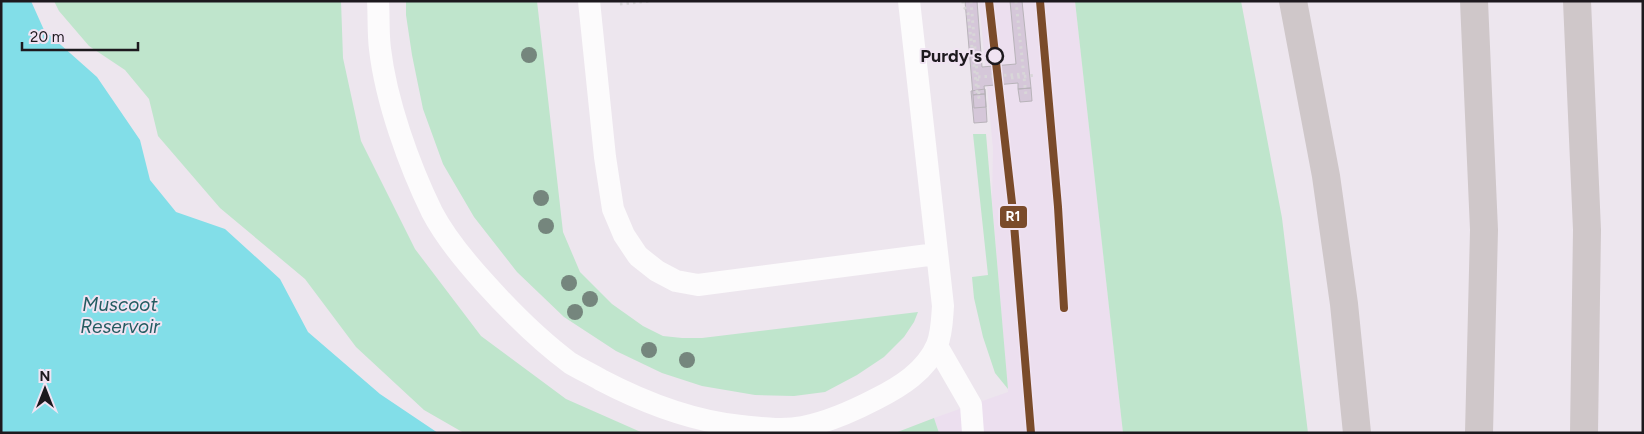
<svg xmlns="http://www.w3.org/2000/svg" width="1644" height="434" viewBox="0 0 1644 434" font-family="Figtree,sans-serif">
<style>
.built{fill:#ecdfef}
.green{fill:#bfe5cc}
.water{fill:#82dee8}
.building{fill:#d5c7d9;stroke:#b8b3b9}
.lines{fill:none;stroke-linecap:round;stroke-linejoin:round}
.path{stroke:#d8d6d8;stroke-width:3;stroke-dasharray:2.5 4;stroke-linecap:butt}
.service{stroke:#fcfbfc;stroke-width:22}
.motorway{stroke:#cfc7c9;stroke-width:28}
.rail-1-casing{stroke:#f0e3f2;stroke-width:11}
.rail-1{stroke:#7a4b2a;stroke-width:8}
.tree{fill:#75867d}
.stop-dot{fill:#f0e3f2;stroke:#1d191e;stroke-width:2.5}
.labels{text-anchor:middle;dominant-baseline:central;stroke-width:4;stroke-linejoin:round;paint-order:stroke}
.stop-label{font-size:18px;font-weight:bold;fill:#1d191e;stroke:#f0e3f2;text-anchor:end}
.water-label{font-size:19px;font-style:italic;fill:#245c61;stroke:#f0e3f2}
.line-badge{stroke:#f0e3f2;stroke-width:2}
.badge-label{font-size:14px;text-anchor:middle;font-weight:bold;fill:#fff}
</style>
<rect width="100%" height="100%" fill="#ede6ee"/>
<!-- built -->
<path class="built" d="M979,1h96l48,432h-184l-5,-15 74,-26 -16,-192 1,-51z"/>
<!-- green -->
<path class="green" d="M54,1h287l2,57 18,83 54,108 66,87 85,63 77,34h-179l-40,-23 -68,-63 -51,-68 -85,-71 -62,-72 -9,-37 -24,-29 -36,-24 -30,-35z
M406,1h131l26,231 17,40 32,32 31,22 20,10 19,2h20l216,-26 -4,10 -10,15 -20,20 -27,18 -32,17 -31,4 -39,-1 -53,-9 -40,-13 -46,-22 -52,-34 -47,-45 -43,-55 -31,-53 -20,-55 -11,-54 -6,-40z
M1075,1h166l41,217 26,215h-185z
M973,134h13l22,255 -13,-16 -12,-36 -9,-39 -2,-21 16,-2z
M934,418l5,15h-44z"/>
<!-- water -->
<path class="water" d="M1,1h30l13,29 53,47 43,63 10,40 26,32 49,17 55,50 28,53 72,62 58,39h-437z"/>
<!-- building -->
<path class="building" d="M965,1h12l5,66 34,-3 -6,-63h12l9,87 -13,1v-6l-34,3 1,8 -12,1z
M1031,88l1,13 -12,1 -2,-13z
M985,89l2,33 -13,1 -3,-32z
M977,94h8l1,13 -12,1 -1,-13z"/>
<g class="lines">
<!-- path -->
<path class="path" d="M963,1v4l5,8 9,79 3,9
M971,1l8,95
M1016,1l10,95
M620,4l31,-3
M978,77l46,-3
M1011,78l25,-3"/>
<!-- service -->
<path class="service" d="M378,1c1,16 0,33 2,48 6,52 29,116 52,163 13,25 33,49 52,70 26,29 55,58 86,81 10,6 21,11 31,17 44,23 91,41 140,46 20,2 42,5 62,1 25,-5 50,-16 73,-28 24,-12 50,-28 61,-54 5,-12 5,-26 6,-39l-34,-305
M589,1l16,156 8,52 11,26 14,21 19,15 19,10 22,4 238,-31
M937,346l34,59 2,28"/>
<!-- motorway -->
<path class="motorway" d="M1293,1l33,175 18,128 13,129
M1474,1l10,229 -5,203
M1577,1l10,229 -3,203"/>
<!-- rail-1 casing -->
<g class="rail-1-casing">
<path id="rail-1" d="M989,1l24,211 18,221
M1040,1l18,206 6,101"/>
</g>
<!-- rail-1 -->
<use href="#rail-1" class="rail-1"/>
</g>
<!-- trees -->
<g class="tree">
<circle cx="529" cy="55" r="8"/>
<circle cx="541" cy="198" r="8"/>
<circle cx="546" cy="226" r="8"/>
<circle cx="569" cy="283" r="8"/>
<circle cx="590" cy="299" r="8"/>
<circle cx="575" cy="312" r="8"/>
<circle cx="649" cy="350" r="8"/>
<circle cx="687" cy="360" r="8"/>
</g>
<!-- markers -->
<circle class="stop-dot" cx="995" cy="56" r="8"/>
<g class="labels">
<!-- stop labels -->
<g class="stop-label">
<text x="982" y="56">Purdy's</text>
</g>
<!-- water labels -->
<g class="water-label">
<text x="120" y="304">Muscoot<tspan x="120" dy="22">Reservoir</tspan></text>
</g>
</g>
<rect class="line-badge" x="999" y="205" width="29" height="24" rx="5" fill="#7a4b2a"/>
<g class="badge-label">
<text x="1013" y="221">R1</text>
</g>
<!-- border -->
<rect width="1644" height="434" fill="none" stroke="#1d191e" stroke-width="5"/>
<!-- north arrow -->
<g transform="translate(45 389)" stroke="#f0e3f2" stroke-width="4" paint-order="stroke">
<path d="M0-4L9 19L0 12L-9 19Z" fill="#1d191e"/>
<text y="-8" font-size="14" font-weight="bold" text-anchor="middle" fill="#1d191e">N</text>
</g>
<!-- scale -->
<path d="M22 42v8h116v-8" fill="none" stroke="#1d191e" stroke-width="2.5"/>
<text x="30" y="42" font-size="15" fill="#1d191e" stroke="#f0e3f2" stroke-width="4" paint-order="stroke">20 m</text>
</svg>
